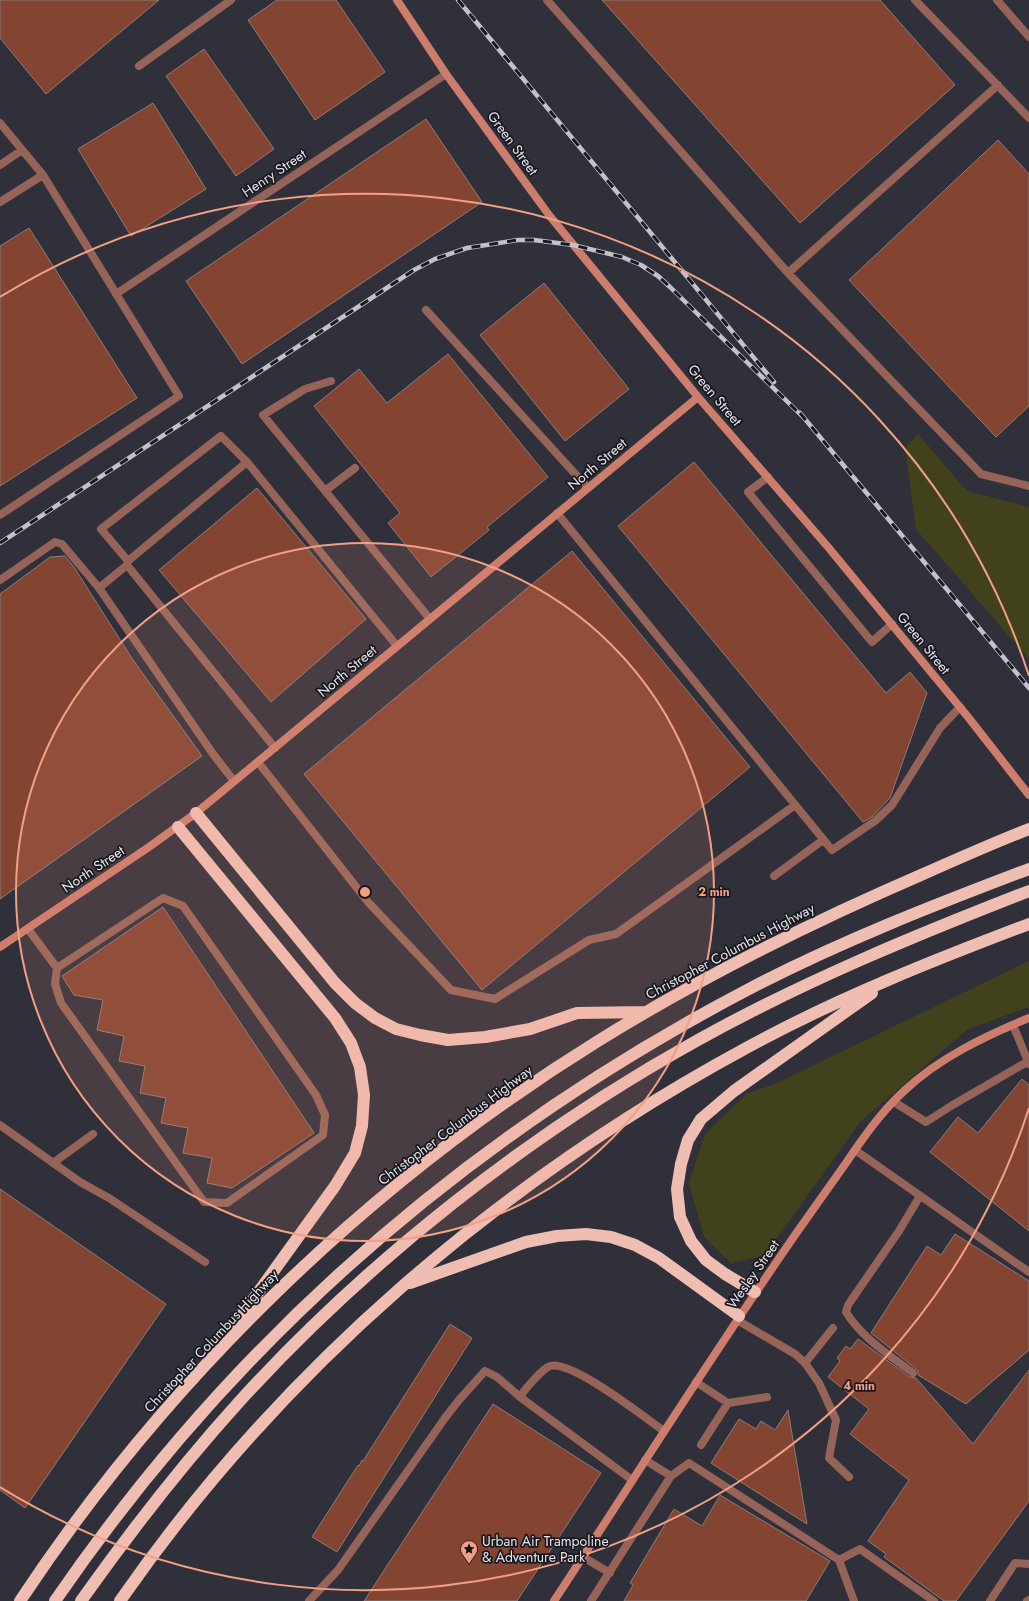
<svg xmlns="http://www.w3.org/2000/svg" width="1029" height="1601" viewBox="0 0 1029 1601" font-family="Jost,sans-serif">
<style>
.green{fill:#41421c}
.building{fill:#834432;stroke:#8b7c77}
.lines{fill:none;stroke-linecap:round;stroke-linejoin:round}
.lane{stroke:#956358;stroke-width:8}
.street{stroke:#956358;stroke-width:8}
.secondary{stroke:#cd7d6c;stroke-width:8}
.highway{stroke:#efbdb2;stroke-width:12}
.rail-casing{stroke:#c2c2cb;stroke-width:4.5}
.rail{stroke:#19181e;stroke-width:3;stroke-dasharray:9;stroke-linecap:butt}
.ring{fill:none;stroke:#f39f84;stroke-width:2}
.labels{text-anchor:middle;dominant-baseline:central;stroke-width:3.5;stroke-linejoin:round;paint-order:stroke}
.street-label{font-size:14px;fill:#e4e4ec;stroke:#19181e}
.poi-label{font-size:14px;fill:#e4e4ec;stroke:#19181e;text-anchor:start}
.centre{fill:#f39f84;stroke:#19181e;stroke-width:2}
.ring-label{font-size:12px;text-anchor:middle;font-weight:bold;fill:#f39f84;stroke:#19181e;stroke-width:3.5;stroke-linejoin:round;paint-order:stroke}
</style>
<rect width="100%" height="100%" fill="#30303b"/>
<!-- green -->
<path class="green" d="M918,434l49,57 62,16v152l-113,-130 -11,-81z
M1029,961v46l-61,22 -107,92 -97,135 -33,7 -27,-26 -15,-54 16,-49 41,-40 29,-10z"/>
<!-- building -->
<path class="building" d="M0,0h159l-113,94 -46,-56z
M277,0h59l49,72 -70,48 -67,-100z
M602,0h278l75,85 -155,138z
M204,49l70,100 -38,27 -70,-100z
M153,103l53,86 -75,47 -53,-87z
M426,119l56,83 -240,162 -56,-83z
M998,140l31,34v232l-33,31 -147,-157z
M29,228l108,170 -137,88v-240z
M544,283l85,106 -64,52 -85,-106z
M448,354l100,123 -61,50 2,3 -58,47 -43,-54 12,-10 -86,-107 45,-37 28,34z
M694,462l192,231 24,-21 17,21 -37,105 -18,19 -9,5 -245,-296z
M257,488l109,131 -95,83 -112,-132z
M572,551l178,216 -268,223 -178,-216z
M65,556l9,11 59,93 69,96 -202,143v-305l50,-37z
M163,907l151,226 -82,55 -25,-5 5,-25 -29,-5 5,-25 -27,-5 5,-25 -26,-5 5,-27 -26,-5 5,-25 -27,-6 6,-30 -29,-5 -12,-19z
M1022,1079l7,6v146l-99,-79 28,-35 20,16z
M0,1189l166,115 -141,204 -25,-18z
M955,1234l74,47v69l-63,54 -48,-29v-4l-2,-2 -45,-36 56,-87 14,9z
M450,1324l22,14 -135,214 -25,-15 46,-72 1,1 3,-6 1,1z
M858,1339l52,38 6,1 57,66 56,-74v131l-73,100h-12l-60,-44 2,-3 -18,-13 41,-61 -59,-46 19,-25 -41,-32 12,-16 -3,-3 9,-12 4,3z
M493,1404l108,69 -84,128h-153z
M788,1410l19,114 -96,-61 28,-44 17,10 5,-8 14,9z
M720,1495l110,66 -24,40h-182l9,-16 -3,-2 44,-74 28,17z"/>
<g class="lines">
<!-- lane -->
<path class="lane" d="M547,0l241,273 193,201 48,12
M915,0l114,118
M997,0l32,37
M139,66l92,-66
M0,123l43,52 136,221 -179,119
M0,165l22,-15
M0,202l43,-27
M788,273l210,-188
M426,310l162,178
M331,381l-26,8 -42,26 167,204
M768,477l-20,15 124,150 20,-18
M325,491l30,-23
M557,513l275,337 43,-29 17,-16 48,-77 20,-21
M128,561l-27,-32 120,-93 26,26
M0,580l55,-38 7,2 37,44 114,166 21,27
M99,588l28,-23
M275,748l-148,-183 1,-4 119,-99 150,184
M258,762l110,140 83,88 44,9 94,-59 27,-6 179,-129
M774,876l49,-36
M28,929l29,39 -2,16 6,19 143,199 23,1 96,-68 2,-20 -9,-20 -133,-189 -20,-8 -106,70
M1013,1025l16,39
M894,1102l32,20 25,-16 76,-44
M0,1125l80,57 29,16 96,64
M855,1150l174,122
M53,1163l40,-29
M737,1320l58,34 10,9 14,20 17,37 -7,38 20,19
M805,1363l28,-35
M913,1373c-24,-18 -51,-35 -67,-61l2,-7 51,-74 21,-35
M696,1382l32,21 39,-6
M520,1397c5,-8 22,-28 30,-31 22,-6 94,51 114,65
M701,1445l27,-42
M645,1460l26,16
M583,1557l27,16
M839,1560l21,-11 74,52
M309,1601l29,-31 107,-152 14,-18 26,-29 12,6 23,20 112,83
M591,1601l80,-125 18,-13 150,97 15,41
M990,1601l25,-38 14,1
M1027,1601l2,-1"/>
<!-- street -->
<path class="street" d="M116,294l330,-220"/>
<!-- secondary -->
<path class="secondary" d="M397,0l49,74 103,141 149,182 130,150 140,170 61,78
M0,947l149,-100 47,-34 502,-416
M554,1601c80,-122 158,-246 241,-366 17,-24 34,-48 51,-72 17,-25 35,-51 58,-72 35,-33 81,-55 125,-73"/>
<!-- highway -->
<path class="highway" d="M196,813l139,170 20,20 20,15 21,11 24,6 28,5 37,-3 45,-8 47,-16 69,-1
M178,827l157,191 16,25 9,24 4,28 -2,31 -7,27 -20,33 -104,144
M410,1283l116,-41 31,-6 29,-2 25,3 24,8 24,13 80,58
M755,1292l-30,-18 -19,-14 -15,-19 -11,-24 -3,-28 4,-25 7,-24 13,-21 33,-28 138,-98
M20,1601c149,-225 349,-418 578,-560 103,-64 212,-118 323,-166 36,-16 72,-32 108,-46
M55,1601c179,-261 413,-465 694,-612 90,-47 185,-84 280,-120
M81,1601c49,-69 101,-136 158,-199 129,-142 291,-269 459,-362 106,-59 218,-105 331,-149
M120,1601c161,-232 380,-420 628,-554 90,-49 186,-87 281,-123"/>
<!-- rail casing -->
<g class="rail-casing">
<path id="rail" d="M458,0l316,382
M800,413l229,275
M0,543l414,-273 21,-11 32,-11 51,-8h16l39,5 49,12 19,8 17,11 12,11 133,130"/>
</g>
<!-- rail -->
<use href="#rail" class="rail"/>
</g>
<!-- distance rings -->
<circle cx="365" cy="892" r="349" fill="#f39f84" fill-opacity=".12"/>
<g class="ring">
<circle cx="365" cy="892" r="349"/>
<path d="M1029 1108A698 698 0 0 1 0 1487M0 297A698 698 0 0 1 1029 676"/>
</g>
<!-- icons -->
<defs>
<g id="sight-pin" transform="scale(0.9)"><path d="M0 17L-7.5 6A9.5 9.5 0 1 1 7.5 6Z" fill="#f39f84" stroke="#19181e"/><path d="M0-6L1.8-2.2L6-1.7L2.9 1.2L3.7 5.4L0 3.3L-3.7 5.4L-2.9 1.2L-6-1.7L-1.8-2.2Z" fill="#111"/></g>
</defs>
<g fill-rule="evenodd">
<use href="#sight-pin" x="469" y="1549"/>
</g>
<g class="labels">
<!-- street labels -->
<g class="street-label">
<text transform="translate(513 143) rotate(54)">Green Street</text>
<text transform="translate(274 173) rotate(-34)">Henry Street</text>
<text transform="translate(715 395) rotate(50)">Green Street</text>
<text transform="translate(597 464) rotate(-40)">North Street</text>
<text transform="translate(924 643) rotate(51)">Green Street</text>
<text transform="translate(347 671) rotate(-40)">North Street</text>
<text transform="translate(93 869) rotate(-34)">North Street</text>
<text transform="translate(730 951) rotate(-28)">Christopher Columbus Highway</text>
<text transform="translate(455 1125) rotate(-37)">Christopher Columbus Highway</text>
<text transform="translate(753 1274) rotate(-55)">Wesley Street</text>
<text transform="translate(211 1341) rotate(-47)">Christopher Columbus Highway</text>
</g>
<!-- poi labels -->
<g class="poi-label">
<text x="482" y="1541">Urban Air Trampoline<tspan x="482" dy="16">&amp; Adventure Park</tspan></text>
</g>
</g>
<circle cx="365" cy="892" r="6" class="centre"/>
<g class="ring-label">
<text x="714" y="896">2 min</text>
<text x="859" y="1390">4 min</text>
</g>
</svg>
